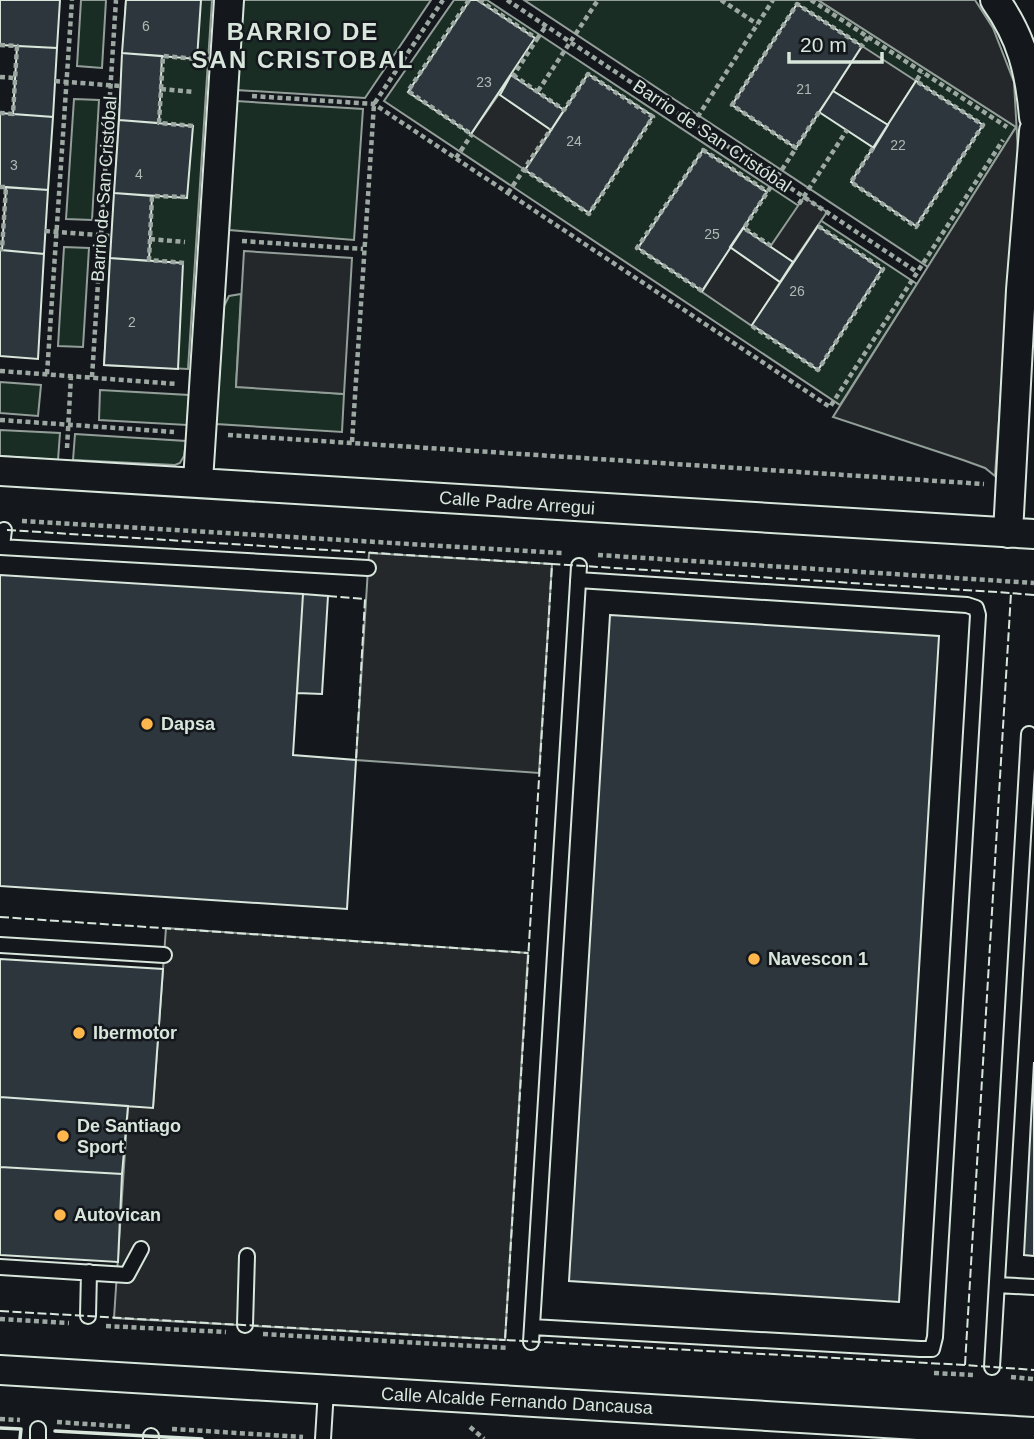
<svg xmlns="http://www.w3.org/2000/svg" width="1034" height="1439" viewBox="0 0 1034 1439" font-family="Arial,sans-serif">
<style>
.green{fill:#1a2d24;stroke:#939e99;stroke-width:2}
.parking{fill:#24282b;stroke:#939e99;stroke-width:2}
.building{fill:#2c363c;stroke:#d8e6dc;stroke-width:2}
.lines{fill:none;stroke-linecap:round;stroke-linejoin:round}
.service-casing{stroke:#d8e6dc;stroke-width:18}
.minor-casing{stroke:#d8e6dc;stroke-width:32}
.path{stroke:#9da8a2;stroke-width:4.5;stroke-dasharray:5 3.5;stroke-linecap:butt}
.service{stroke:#14181c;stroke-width:14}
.minor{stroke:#14181c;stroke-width:28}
.fence{stroke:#d8e6dc;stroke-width:2;stroke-dasharray:9 3.5;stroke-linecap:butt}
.wall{stroke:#d8e6dc;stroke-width:3.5}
.poi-dot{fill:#ffb74d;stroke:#14181c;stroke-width:2.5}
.labels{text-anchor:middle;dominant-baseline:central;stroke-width:5;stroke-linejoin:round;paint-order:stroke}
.number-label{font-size:14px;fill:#adbab4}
.street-label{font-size:18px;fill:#d8e6dc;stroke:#14181c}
.poi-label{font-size:18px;font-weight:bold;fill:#d8e6dc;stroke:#14181c;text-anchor:start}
.district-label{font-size:24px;font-weight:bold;letter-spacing:2px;fill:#d8e6dc;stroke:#14181c}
</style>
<rect width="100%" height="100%" fill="#14181c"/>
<!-- green -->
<path class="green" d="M81,0h25l-4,68 -25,-2z
M126,0h86l-24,369 -84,-4z
M241,0h190l-66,98 -129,-8z
M454,0h33l430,284 -77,121 -456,-304z
M524,0h294l198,127 -88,140z
M74,99l25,1 -7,120 -26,-1z
M236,101l127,8 -9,131 -125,-10z
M64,247l25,1 -6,99 -25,-1z
M241,294l-5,92 108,8 -2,38 -126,-8 8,-118 5,-10z
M0,382l41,3 -3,31 -38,-3z
M100,390l89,5 -2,30 -88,-5z
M0,430l60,3 -2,27 -58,-4z
M75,434l111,7 -2,15 -4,7 -5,2 -102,-5z"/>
<!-- parking -->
<path class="parking" d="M818,0h157l18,28 21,54 4,70 -23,324 -10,-8 -22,-8 -130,-43 183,-290z
M862,46l54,35 -28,44 -55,-34z
M499,94l52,35 -26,41 -54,-36z
M804,197l23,15 -34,50 -23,-15z
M730,247l50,35 -28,44 -50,-34z
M244,251l108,7 -8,136 -108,-7z
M369,553l183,11 -13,209 -183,-13z
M166,928l362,25 -23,387 -391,-22 14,-212 25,1z"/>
<!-- building -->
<path class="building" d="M0,0h60l-3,48 -57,-3z
M126,0h75l-4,59 -75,-6z
M470,0h7l58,38 -64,96 -63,-42z
M797,4l65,42 -66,102 -64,-43z
M17,46l40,2 -4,69 -40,-3z
M122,53l40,3 -3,67 -40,-3z
M588,74l65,42 -64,97 -64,-43z
M511,75l53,35 -13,20 -51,-35z
M916,81l67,44 -67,101 -65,-44z
M833,91l55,34 -14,23 -55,-36z
M0,113l53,4 -5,73 -48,-3z
M119,120l74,6 -6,72 -73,-5z
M703,150l64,42 -65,99 -64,-43z
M6,187l42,3 -4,64 -42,-4z
M114,193l38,3 -3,65 -39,-3z
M818,226l64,43 -64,101 -66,-45z
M743,228l50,34 -13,20 -50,-35z
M0,250l44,4 -6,105 -38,-3z
M110,258l73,5 -5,106 -74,-4z
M0,575l303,19 -10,161 63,5 -9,149 -347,-23z
M303,594l25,2 -6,98 -25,-1z
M610,615l329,21 -40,666 -330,-21z
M0,959l163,10 -10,139 -153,-11z
M1034,1062v194l-10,-1z
M0,1097l128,9 -6,68 -122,-7z
M0,1167l122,7 -4,88 -118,-7z"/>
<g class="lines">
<!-- service casing -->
<g class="service-casing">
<path id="service" d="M2,546l2,-16
M0,547l368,21
M0,945l164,10
M0,1267l127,8 14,-26
M997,1285l37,2
M88,1316l1,-44
M245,1325l2,-69
M532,1327l388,22h12l3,-12 43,-722 -2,-7 -9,-3 -389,-25
M531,1342l48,-776
M992,1367l37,-633
M38,1439v-10
M151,1439v-3
M323,1439l3,-49"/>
</g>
<!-- minor casing -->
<g class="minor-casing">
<path id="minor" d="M995,0c27,38 35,71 39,117
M0,471l1034,63
M198,481l31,-481
M1008,533l13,-243 13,-159
M0,1370l1034,62"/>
</g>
<!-- path -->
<path class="path" d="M469,0l-61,91 63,43
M479,0l58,39 -24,37
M507,0l410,272
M721,0l36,24
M811,0l196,127
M537,39l9,-13
M0,45l17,1 -4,68 -13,-1
M513,75l51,35 24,-36 65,43 -64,97 -64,-44
M0,77l15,1
M55,81l65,5
M161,89l33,3
M538,91l60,-91
M252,96l122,8 456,303 173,-267
M819,112l-23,36 -64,-43 65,-101 65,42 6,-9
M693,124l80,-124
M193,126l-34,-3 4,-67 33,3
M873,148l-22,34 65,45 67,-102 -67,-44 6,-9
M456,158l16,-24
M0,187h6l-4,62h-2
M508,193l43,-64
M799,204l48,-74
M45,231l66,5
M150,239l35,3
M242,241l121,8
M771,246l-27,-18 52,-80
M184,263l-35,-3 3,-64 35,1
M702,291l-65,-43 66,-98 65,42
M752,326l66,44 65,-101 -65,-43
M0,371l177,13
M47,374l25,-374
M92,377l24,-377
M0,420l174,12
M228,435l756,49
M352,442l22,-338 69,-104
M67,448l4,-72
M22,521l540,32
M598,555l436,28
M0,1319l69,4
M106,1326l120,6
M263,1334l246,14
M934,1373l40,2
M1011,1377l23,2
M0,1419l20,1
M57,1422l75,5
M470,1427l14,12
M172,1429l131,8"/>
<!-- service -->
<use href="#service" class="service"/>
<!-- minor -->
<use href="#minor" class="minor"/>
<!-- fence -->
<path class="fence" d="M7,530l545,34
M1034,595l-23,-2 -46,772 69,5
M328,596l37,3 -9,161
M0,917l528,36
M0,1311l505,29
M965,1365l-460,-25 47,-776 459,29"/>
<!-- wall -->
<path class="wall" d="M0,1428l21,1 -1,10
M55,1431l147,8"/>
</g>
<!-- markers -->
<g class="poi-dot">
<circle cx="147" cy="724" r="7"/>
<circle cx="754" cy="959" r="7"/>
<circle cx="79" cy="1033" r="7"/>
<circle cx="63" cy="1136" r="7"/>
<circle cx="60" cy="1215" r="7"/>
</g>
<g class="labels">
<!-- number labels -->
<g class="number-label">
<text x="146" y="26">6</text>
<text x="484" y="82">23</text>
<text x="804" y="89">21</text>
<text x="574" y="141">24</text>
<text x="898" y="145">22</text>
<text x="14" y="165">3</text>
<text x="139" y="174">4</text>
<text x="712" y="234">25</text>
<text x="797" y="291">26</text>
<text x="132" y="322">2</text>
</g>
<!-- street labels -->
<g class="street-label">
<text transform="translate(712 136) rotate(34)">Barrio de San Cristóbal</text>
<text transform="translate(104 189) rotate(-86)">Barrio de San Cristóbal</text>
<text transform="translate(517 503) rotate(4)">Calle Padre Arregui</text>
<text transform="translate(517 1401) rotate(3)">Calle Alcalde Fernando Dancausa</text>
</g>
<!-- poi labels -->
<g class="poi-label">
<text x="161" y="724">Dapsa</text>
<text x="768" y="959">Navescon 1</text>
<text x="93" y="1033">Ibermotor</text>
<text x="77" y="1126">De Santiago<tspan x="77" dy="21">Sport</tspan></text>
<text x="74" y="1215">Autovican</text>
</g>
<!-- district labels -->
<g class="district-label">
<text x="303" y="31">BARRIO DE<tspan x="303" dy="28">SAN CRISTOBAL</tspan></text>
</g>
</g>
<!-- scale -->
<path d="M789 52v10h93v-10" fill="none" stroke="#d8e6dc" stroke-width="3.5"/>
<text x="800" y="52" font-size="21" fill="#d8e6dc" stroke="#14181c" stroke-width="5" paint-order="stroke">20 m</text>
</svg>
